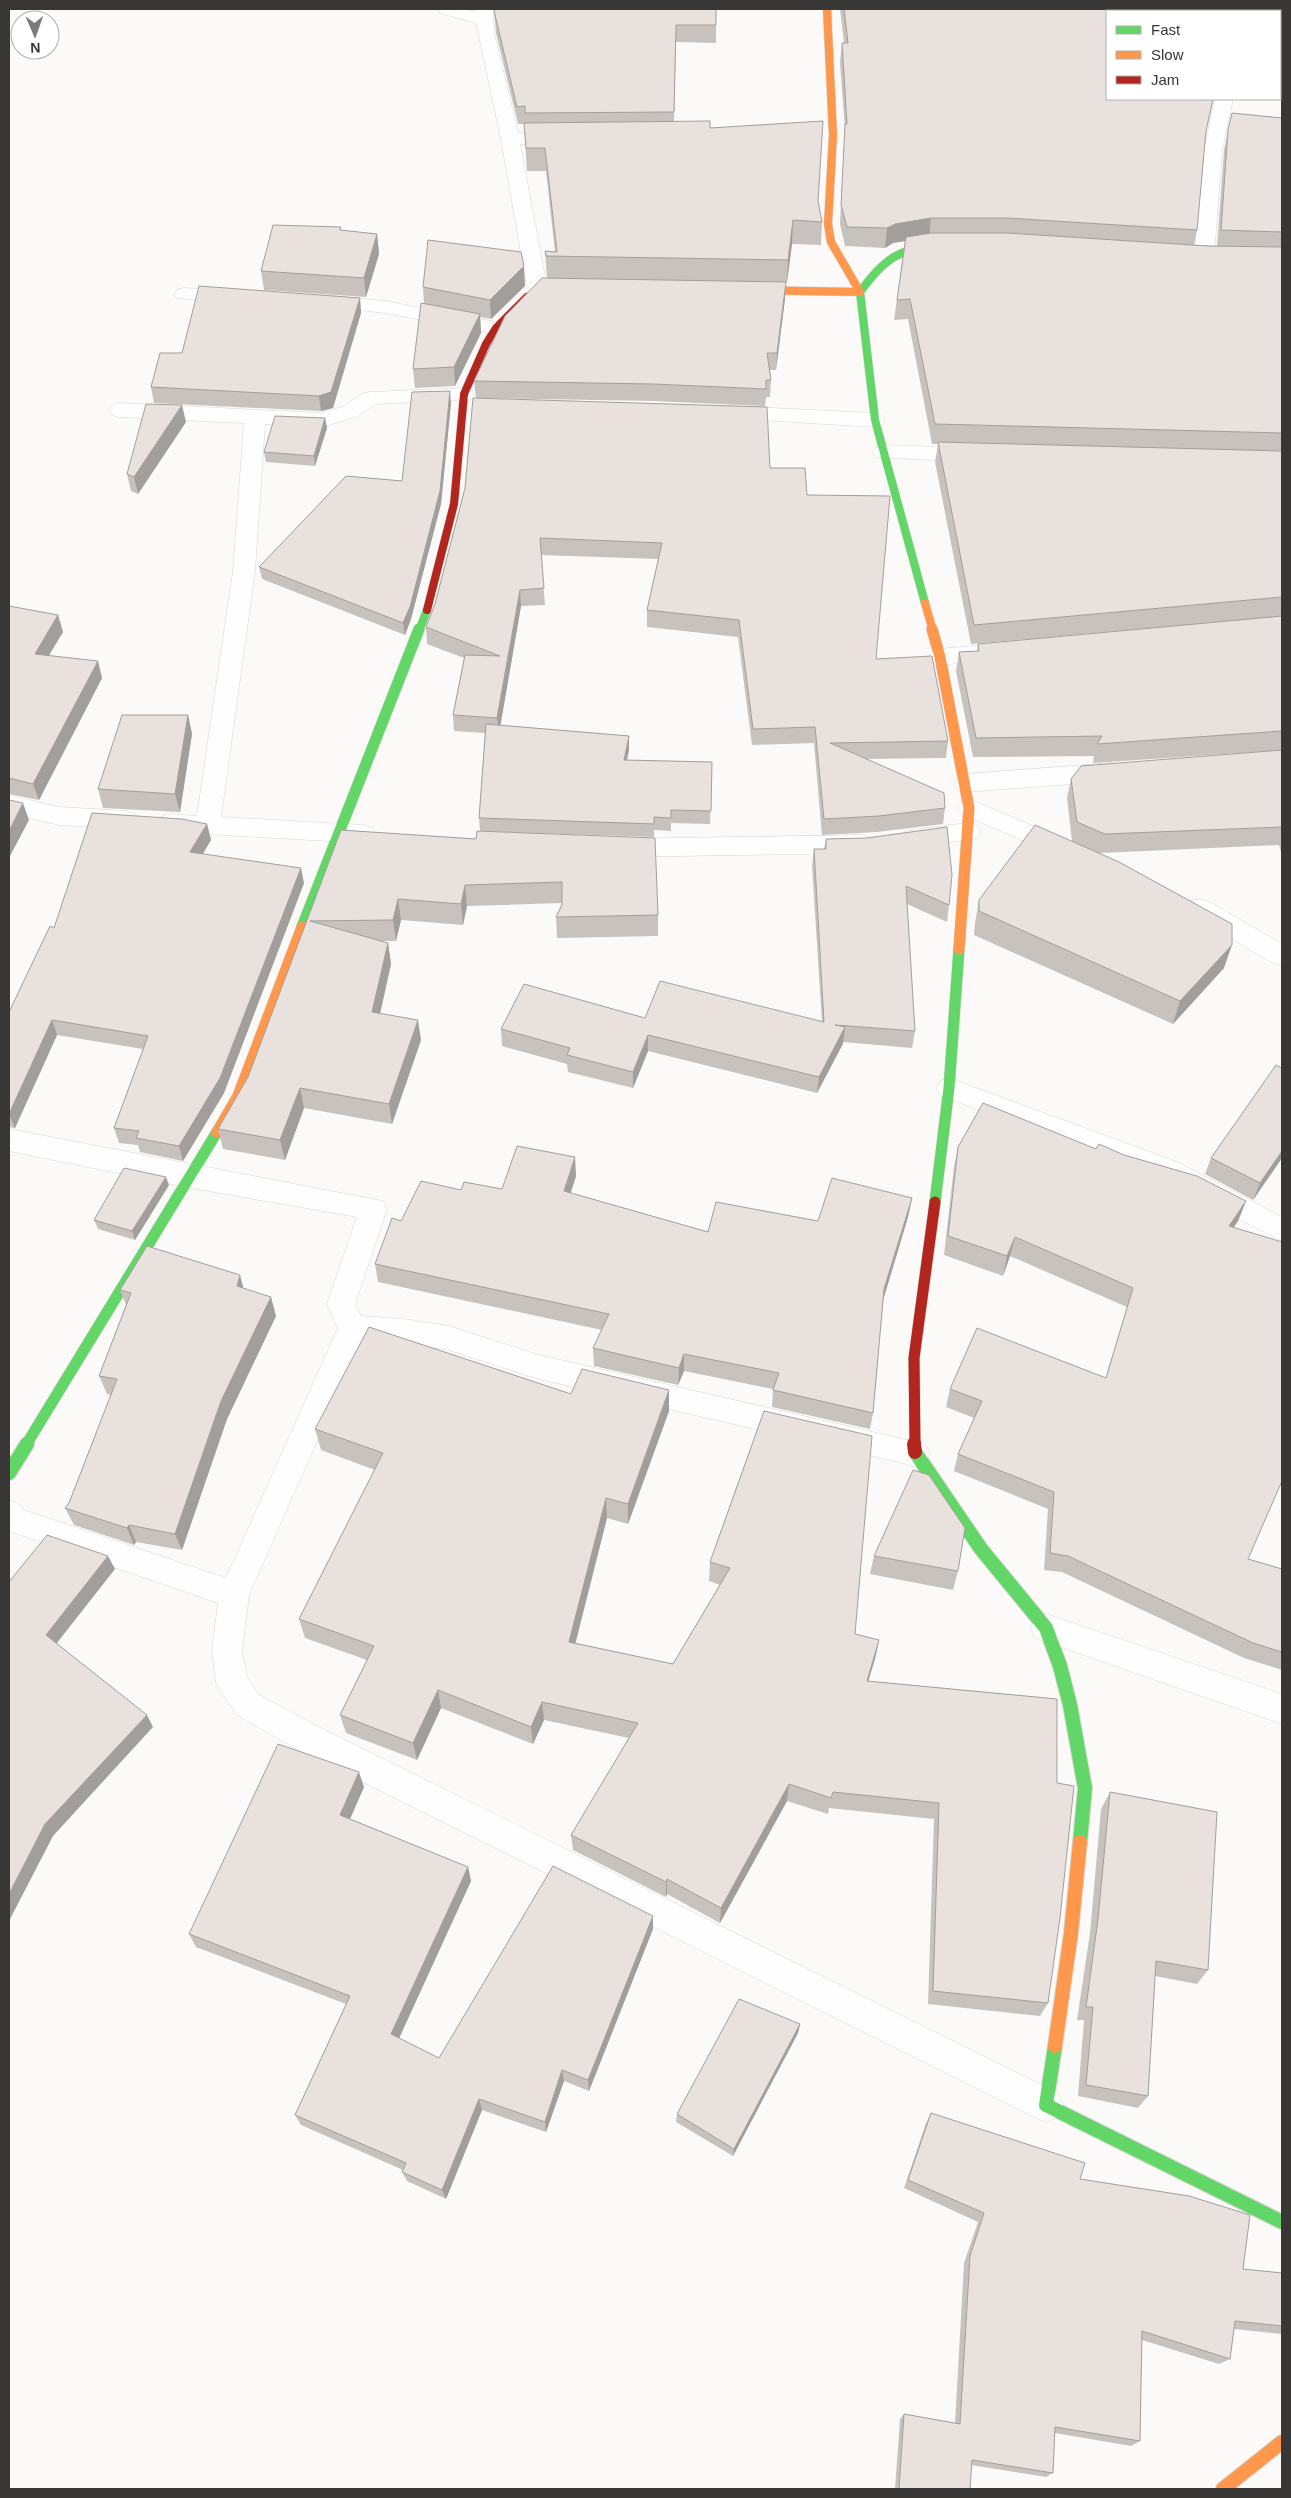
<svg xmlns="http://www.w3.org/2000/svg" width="1291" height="2498" viewBox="0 0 1291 2498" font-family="Helvetica,sans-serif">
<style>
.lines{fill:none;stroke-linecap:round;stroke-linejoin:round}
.street-casing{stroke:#d7d6d4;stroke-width:1}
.fast-far2-casing{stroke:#d7d6d4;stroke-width:9}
.fast-far1-casing{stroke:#d7d6d4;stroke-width:12}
.fast-casing{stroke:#d7d6d4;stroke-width:16}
.slow-far2-casing{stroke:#d7d6d4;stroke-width:9}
.slow-far1-casing{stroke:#d7d6d4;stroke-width:12}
.slow-casing{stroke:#d7d6d4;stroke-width:16}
.jam-far2-casing{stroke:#d7d6d4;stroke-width:9}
.jam-far1-casing{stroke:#d7d6d4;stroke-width:12}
.jam-casing{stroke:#d7d6d4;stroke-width:16}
.street{fill:#fffefe;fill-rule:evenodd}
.fast-far2{stroke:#63d668;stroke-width:8}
.fast-far1{stroke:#63d668;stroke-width:11}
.fast{stroke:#63d668;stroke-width:14}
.slow-far2{stroke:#ff974d;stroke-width:8}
.slow-far1{stroke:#ff974d;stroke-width:11}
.slow{stroke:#ff974d;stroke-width:14}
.jam-far2{stroke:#b3261e;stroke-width:8}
.jam-far1{stroke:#b3261e;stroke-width:11}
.jam{stroke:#b3261e;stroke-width:14}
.wall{fill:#c8c2be}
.shaded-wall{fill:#a29e9b}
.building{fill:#e8e1dd;stroke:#a29e9b}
</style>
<rect width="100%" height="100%" fill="#fcfaf8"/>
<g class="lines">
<!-- street casing -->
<g class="street-casing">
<path id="street" d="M437,9h27l11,3v-3h18l1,24 24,100 44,-1 7,2 2,4 -2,4 -7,2h-42l27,143 -3,4h-14l-3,-4 -26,-148 -25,-116 -36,-10z
M1216,9h18l1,2h-18z
M1280,50h2v10h-2z
M1215,99h18l-11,51 -8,108 -3,4h-14l-3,-4 10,-108z
M184,288l50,3 7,2 3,4 -3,4 -7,2 -57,-5 -3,-4 3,-4z
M322,295l63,6 111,21 7,2 3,4 -3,4 -7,2 -111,-21 -70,-8 -3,-4 3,-4z
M464,388l7,1 3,5 -3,5 -95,5 -20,13 -34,10 -57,-3 -10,147 -34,246 143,8 9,3 3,6 -3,6 -9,3 -194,-11 -9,-3 -3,-6 3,-6 9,-3 27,2 36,-245 11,-148 -125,-6 -7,-2 -3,-5 3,-5 7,-2 202,10 21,-6 22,-14 7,-1z
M731,406l144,7 7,2 3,5 -3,5 -7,2 -151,-9 -3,-5 3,-5z
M883,445l90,3 7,2 4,5 -4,5 -7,2 -97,-5 -4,-5 4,-5z
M996,644l8,2 3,6 -3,6 -64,7 -8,-2 -3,-6 3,-6 8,-2z
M1112,763l8,3 4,6 -4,6 -8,3 -146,11 -8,-3 -4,-6 4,-6 8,-3z
M9,795l50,12 68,4 8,3 4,6 -4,6 -8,3 -68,-4 -50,-12z
M969,799l104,44 3,6 -3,6 -9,3 -103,-44 -4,-6 4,-6z
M969,823l9,3 3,6 -3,6 -67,10 -9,-3 -3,-6 3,-6 9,-3z
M863,835l9,3 3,6 -3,6 -9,3 -244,4 -9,-3 -3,-6 3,-6 9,-3z
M1199,899l9,2 74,43v22l-9,-3 -83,-48 -3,-7 3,-7z
M949,1078l228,84 105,55v24l-123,-63 -219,-83 -4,-7 4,-7z
M9,1129l374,72 4,8 -32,95 6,12 43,3 45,7 90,29 386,89 5,9 -5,9 -10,4 -376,-87 -90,-29 -45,-7 -43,-2 -112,254 -7,56 5,26 12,18 58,31 741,367 5,12 -5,12 -12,5 -12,-5 -739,-369 -58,-33 -16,-23 -5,-10 -4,-31 6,-48 -209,-72v-31l10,4 5,6 202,68 112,-250 -11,-24 30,-87 -166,-29 -182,-37z
M1046,1614l236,80v30l-247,-86 -4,-10 4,-10z"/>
</g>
<!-- fast-far2 casing -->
<g class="fast-far2-casing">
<path id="fast-far2" d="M925,603l-50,-183 -15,-128c24,-33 39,-44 80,-47
M419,631l8,-21"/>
</g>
<!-- fast-far1 casing -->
<g class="fast-far1-casing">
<path id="fast-far1" d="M302,927l117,-298
M935,1202l14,-114 10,-139
M26,1445l191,-313"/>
</g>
<!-- fast casing -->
<g class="fast-casing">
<path id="fast" d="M915,1452l66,97 65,79 14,38 10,39 15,83 -5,54
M9,1473l18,-29
M1055,2046l-9,59 236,117"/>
</g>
<!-- slow-far2 casing -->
<g class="slow-far2-casing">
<path id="slow-far2" d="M748,290l112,2 -29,-50 -3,-18 5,-89 -6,-126
M925,603l8,28"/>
</g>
<!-- slow-far1 casing -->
<g class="slow-far1-casing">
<path id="slow-far1" d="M932,629l8,28 29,151 -10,141
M217,1132l21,-36 64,-169"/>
</g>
<!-- slow casing -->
<g class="slow-casing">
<path id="slow" d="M1055,2046l16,-113 9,-91
M1223,2489l59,-47"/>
</g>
<!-- jam-far2 casing -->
<g class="jam-far2-casing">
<path id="jam-far2" d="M427,610l27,-106 10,-110 22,-50 10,-16 31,-31"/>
</g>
<!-- jam-far1 casing -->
<g class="jam-far1-casing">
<path id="jam-far1" d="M915,1445l-1,-87 21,-156"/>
</g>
<!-- jam casing -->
<g class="jam-casing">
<path id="jam" d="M914,1444l1,8"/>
</g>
<!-- street -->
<use href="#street" class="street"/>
<!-- fast-far2 -->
<use href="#fast-far2" class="fast-far2"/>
<!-- fast-far1 -->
<use href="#fast-far1" class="fast-far1"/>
<!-- fast -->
<use href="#fast" class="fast"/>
<!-- slow-far2 -->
<use href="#slow-far2" class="slow-far2"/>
<!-- slow-far1 -->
<use href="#slow-far1" class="slow-far1"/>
<!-- slow -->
<use href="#slow" class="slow"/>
<!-- jam-far2 -->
<use href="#jam-far2" class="jam-far2"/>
<!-- jam-far1 -->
<use href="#jam-far1" class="jam-far1"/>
<!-- jam -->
<use href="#jam" class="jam"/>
</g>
<!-- wall -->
<path class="wall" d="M494,9h222v34l-40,-1 -2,79 36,6 108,74 4,21 -1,23 -29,-1 -5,39h-1l-1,16 -9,71h-6l1,10 -1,17h-4l-1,9 -112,-5 -177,-3 294,70 37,27 69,164 72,82 -2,17 -80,1 79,49 -2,16 -66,8 -55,3 -8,-92 -62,2 -14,-108 -91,-10v-17l11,-51 -117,-4 4,50 -24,1 -21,119 129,11v14l-2,10 85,2 -2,62 -39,-1v8l-17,-1v7l-174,-6 -1,-13 6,-85 -31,-2 -1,-16 11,-57 -37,-14 -1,-17 9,-23 30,-116 11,-90 -2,-17 73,-103 -2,-27 10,1 -9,-81h-19l-3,-47h-6l-22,-91z
M840,9h289l-22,2 99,120 -9,99 -3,15 23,1 7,-96 8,-37 50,5v498l-311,28 -36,-182 3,-18h-6l-24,-125 -14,1 11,-79 -12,2 -8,5 -40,-2 -5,-22 5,-94 -5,-68 2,-19h2z
M1228,9h54v36h-2v-34h-53z
M341,230l36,4 2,20 -13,43 -102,-7 -3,-19z
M525,286l-34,33 -11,-2 1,16 -26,53 -40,2 -2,-19 11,-66 -1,-16z
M360,298l1,15 -28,95 -12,3 -167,-8 -3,-16 31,-34z
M451,403l-10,101 -30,115 -6,16 -143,-56 -3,-12 143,-86z
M325,418l2,10 -12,38 -49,-4 -2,-10z
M186,422l-48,72 -7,-3 -4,-17z
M9,606l54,26 -14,23 53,23 -63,122 -30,-6z
M1282,616v134l-189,13 1,-7 -121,1 -17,-86 3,-19 18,-1 1,-7z
M188,715l4,19 -12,78 -77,-4 -5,-19z
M1282,750v105l-3,-10 -179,8 124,115 -51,56 -199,-89 1,-12 4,-23 93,-59 -5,-43 4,-19z
M207,824l4,16 -8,14 101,29 -80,210 -41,68 -43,-9 -2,-7 -19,-2 -5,-15 29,-79 -86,-14 -42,93 -6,-1v-115z
M341,830l135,9 182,76v21l-101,2 -1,-21 6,-14 -95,3 -4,19 -62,-5 -5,21h-15l7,2 3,21 -11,49 41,27 -29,84 -88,-16 -19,52 -62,-11 -5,-20 30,-52z
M826,839l123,66 -2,17 -40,-18 8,127 -3,17 -69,-6 -26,51 -169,-42 -15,37 -65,-16 -1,-8 -65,-18 -1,-17 144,-11 177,4 -10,-156 2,-17h10z
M1282,1068v90l-29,42 -48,-26 6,-16z
M958,1147l138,2 28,6 122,46 -8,20 -4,6 14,332 34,10v101l-38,-12 -182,-86 -18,-2 4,-61 -94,-38 4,-17 16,-36 -28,-11 4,-18 156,-12 21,-70 -117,-51 -7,20 -59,-21 10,-88z
M576,1176l-5,17 137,39 110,-11 94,-23 -4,19 -25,83 -10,113 -3,16 -98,-22 1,-18 -89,-18 -6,14 -84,-19 -1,-18 9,-18 -224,-48 -3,-18 26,-43 60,-31 41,-1z
M169,1185l-34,55 -37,-11 -4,-9z
M244,1288l32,28 -49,103 -45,131 -46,-8 -2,3 -60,-20 -9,-17 4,-5 42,-108 -4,-1 -8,-18 27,-71 -6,-15z
M571,1394l98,17 -41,113 -21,-6 -32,125 98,21 47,-79 -11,-4 1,-19 54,-151 91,223 24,6 -4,19 -7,22 189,18 -9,304 -8,13 -112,-12 6,-185 -105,-11 -1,6 -41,-13 -67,122 -53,-29 -1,3 -93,-47 -2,-15 58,-97 -85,-18 -11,24 -92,-36 -24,52 -71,-27 -6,-18 27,-55 -62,-22 -6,-19 76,-149 -54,-20 -6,-21z
M874,1556l84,15 -5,19 -83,-16z
M364,1787l-14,32 118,48 3,14 -72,157 40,20 214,-142v13l-64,162 -25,-10 -18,51 -64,-22 -36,89 -39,-18 -5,-9 1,-2 -102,-45 -6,-10 51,-111 -150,-57 -7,-13z
M1110,1792l98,178 -11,14 -42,-8 -7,120 -10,12 -60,-12 6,-76h-7l13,-87 11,-124z
M800,2024l-2,9 -65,123 -57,-34 1,-8z
M931,2113l149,66 163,90 39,4v61l-48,-5 -4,30 -11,5 -77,-24 -2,101 -9,5 -76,-13 -2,40 -7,4 -75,-12 -1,24h-75l5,-70 4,-5 51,9 9,-160 14,-41 -74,-34 22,-65z"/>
<!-- shaded-wall -->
<path class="shaded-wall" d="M931,218l-2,19 -36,6 -8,5 2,-20 8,-4z
M793,220l-1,24 -5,39 1,-23z
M377,234l2,20 -13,43 -2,-19z
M524,266l1,20 -34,33 -1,-19z
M786,282l-1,17 -9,71 1,-17z
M360,298l1,15 -28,95 -12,3 -2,-15z
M480,314l1,19 -26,53 -1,-19z
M450,391l1,12 -10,101 -30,115 -6,16 -2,-12z
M182,405l4,17 -48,72 -4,-17z
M325,418l2,10 -12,38 -1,-10z
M520,590l1,16 -22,128 -2,-16z
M58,615l5,17 -23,38 -5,-16z
M98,661l4,17 -63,122 -6,-16z
M188,715l4,19 -12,78 -5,-18z
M629,736v14l-5,23v-13z
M23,803l6,17 -20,38v-27z
M207,824l4,16 -17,28 -4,-16z
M301,868l3,15 -80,210 -41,68 -4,-15z
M465,885l2,21 -4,19 -2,-21z
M398,899l3,21 -5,21 -3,-21z
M388,943l3,21 -15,68 -4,-20z
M1232,945l-8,23 -51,56 7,-23z
M52,1020l5,15 -42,93 -6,-14z
M418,1020l3,20 -29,84 -3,-20z
M845,1027l-2,17 -26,49 2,-16z
M648,1035v16l-15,37v-16z
M300,1088l4,20 -19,52 -5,-20z
M1282,1151v7l-29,42 7,-17z
M575,1157l1,19 -11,33 -1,-18z
M166,1177l3,8 -34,55 -3,-9z
M912,1198l-4,19 -27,90 3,-18z
M1246,1201l-8,20 -17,25 8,-20z
M1015,1237l-5,19 -7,20 4,-20z
M240,1275l5,19 -8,-8z
M271,1297l5,19 -49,103 -45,131 -7,-16 46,-133z
M684,1354v17l-6,14 1,-17z
M669,1390v21l-41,113v-20z
M606,1498l1,20 -36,143 -2,-19z
M129,1525l7,17 -2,3 -7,-17z
M108,1556l7,13 -62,79 -7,-13z
M879,1640l-4,19 -12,40 4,-18z
M438,1690l3,18 -24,52 -4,-17z
M542,1702l2,18 -11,24 -2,-17z
M147,1715l6,12 -100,109 -44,85v-27l36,-70z
M359,1772l5,15 -19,43 -5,-15z
M789,1784l-2,17 -67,122 1,-15z
M468,1867l3,14 -75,164 -5,-11z
M667,1879v15l-1,3v-15z
M653,1916v13l-64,162 -1,-11z
M800,2024l-2,9 -65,123 1,-7z
M562,2070l2,11 -18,51 -1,-10z
M479,2099l3,11 -36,89 -4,-9z"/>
<!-- building -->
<path class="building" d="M494,9h222v16h-40l-2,87 -149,1v-7l-8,1 -22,-92z
M844,9h285v2h-22v88h106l-7,32 -9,99 -190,-12h-76l-36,6 -8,4 -40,-1 -6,-22 4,-81h2l-5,-81h6z
M1232,9h50v16h-2v-14h-48z
M1232,113l50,5v114l-61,-2 7,-100z
M710,121v7l113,-7 -5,80 4,21 -29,-2 -5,40 -242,-4 -1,-5 12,1 -12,-104h-19l-2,-25z
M273,225l68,2 -1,3 37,4 -13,44 -103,-7z
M931,233h76l201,13 74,1v186l-347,-9 -25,-125 -13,1 9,-63z
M428,240l93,12 3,14 -34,34 -67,-13z
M542,278l244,4 -9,71h-10l4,27h-5v9l-113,-5 -179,-3 31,-65z
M199,286l161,12 -29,94 -12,4 -168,-9 9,-34h22z
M421,303l59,11 -26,53 -41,2z
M450,391l-10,100 -30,116 -7,16 -144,-56 87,-91 56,5 10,-89z
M473,398l294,9 3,61h35l2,27 83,1 -14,163 56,-3 16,85 -118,2 114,50 1,15 -66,8 -55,3 -9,-92 -62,2 -14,-109 -92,-10 15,-67 -122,-5 4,50 -24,2 -23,128 -44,-3 12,-60 35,1 -74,-29 9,-23 30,-116z
M146,404l36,1 -48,72 -7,-3z
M275,416l50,2 -11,38 -50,-4z
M938,442l344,9v146l-308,28z
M9,606l49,9 -23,39 63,7 -65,123 -24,-6z
M1282,616v115l-185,13 5,-8 -126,2 -17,-86 20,-1 -1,-7z
M122,715h66l-13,79 -77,-5z
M486,724l143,12 -5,24 88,2 -1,49 -40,-1v8l-17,-1v7l-175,-6z
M1282,750v77l-177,7 -28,-12 -6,-43 10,-13z
M9,800l14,3 -14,28z
M92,813l90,6 25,5 -17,28 111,16 -81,210 -41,68 -43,-8 3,-7 -25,-3 34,-92 -96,-16 -43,94v-102l41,-86 4,2z
M1035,825l84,37 113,62v21l-52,56 -201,-90v-11z
M947,827l5,48 -3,30 -43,-19 9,145 -80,-6 10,2 -26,50 -171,-42 -15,37 -66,-17 3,-7 -69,-19 23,-45 121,34 15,-37 164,41 -10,-173h12v-10l41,-1z
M341,830l135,9 1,-8 178,7 3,77 -102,2 6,-12v-23l-97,3 -4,19 -63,-5 -5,21 -83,1 78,22 -16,69 46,8 -29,84 -89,-16 -20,52 -62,-11 30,-52z
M1276,1065l6,3v83l-22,32 -49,-25z
M983,1103l113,46 3,-5 25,11 73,21 49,25 -17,25 53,16v239l-34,78 34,10v83l-29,-9 -185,-87 -18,-3 4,-61 -96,-38 24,-53 -32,-12 27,-61 129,50 27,-90 -118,-51 -8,19 -59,-20 10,-89z
M517,1146l58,11 -11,34 144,41 8,-30 102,19 14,-43 80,20 -28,91 -11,124 -100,-23 6,-17 -95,-19 -5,14 -86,-20 16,-34 -234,-50 17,-46 9,3 20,-40 40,9 3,-8 38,7z
M124,1168l42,9 -34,54 -38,-11z
M147,1246l93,29 -3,11 34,11 -50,104 -46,133 -46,-9 -2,3 -62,-20 4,-5 48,-124 -18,-3 32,-83 -11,-3z
M369,1327l202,67 11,-25 87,21 -41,114 -22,-6 -37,144 104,22 57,-96 -20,-6 54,-151 108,25 -17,198 24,6 -12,41 190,18v84l17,3 -14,132 -12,85 -115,-12 6,-188 -106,-11 -2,6 -42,-14 -68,124 -54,-29 -1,3 -95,-47 67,-112 -96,-21 -11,25 -93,-37 -25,53 -73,-28 34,-69 -75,-27 84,-166 -68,-24z
M913,1470l16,5 36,53 -7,43 -84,-15z
M47,1535l61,21 -62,79 101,80 -102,109 -36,70v-312z
M278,1744l81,28 -19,43 128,52 -77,167 48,24 114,-192 100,50 -65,164 -26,-10 -17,52 -66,-23 -37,91 -40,-18 4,-9 -111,-48 55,-119 -161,-62z
M1110,1792l107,20 -9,158 -52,-9 -8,135 -62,-11 7,-78h-7l12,-88z
M739,1999l61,25 -66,125 -57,-35z
M931,2113l154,50 -5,16 109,17 61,19 -7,54 39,4v53l-47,-5 -5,38 -88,-28 -2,110 -85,-14 -2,46 -81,-13 -2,29h-71l5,-75 56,10 10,-168 14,-43 -76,-33z"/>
<!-- border -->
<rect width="1291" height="2498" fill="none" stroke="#383736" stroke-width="20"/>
<!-- legend -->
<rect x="1106" y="10" width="175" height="90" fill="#ffffff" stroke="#afafaf"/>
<rect x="1116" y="26" width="25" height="8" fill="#63d668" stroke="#afafaf"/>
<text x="1151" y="35" font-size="15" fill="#383736">Fast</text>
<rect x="1116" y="51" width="25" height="8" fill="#ff974d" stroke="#afafaf"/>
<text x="1151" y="60" font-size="15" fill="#383736">Slow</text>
<rect x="1116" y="76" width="25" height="8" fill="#b3261e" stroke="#afafaf"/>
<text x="1151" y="85" font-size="15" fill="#383736">Jam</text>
<!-- north arrow -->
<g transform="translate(35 35) rotate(178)"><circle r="24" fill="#ffffff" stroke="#afafaf"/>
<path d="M0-4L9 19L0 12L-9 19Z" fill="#7d7b7a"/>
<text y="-8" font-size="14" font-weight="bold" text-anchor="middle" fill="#383736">N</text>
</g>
</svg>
